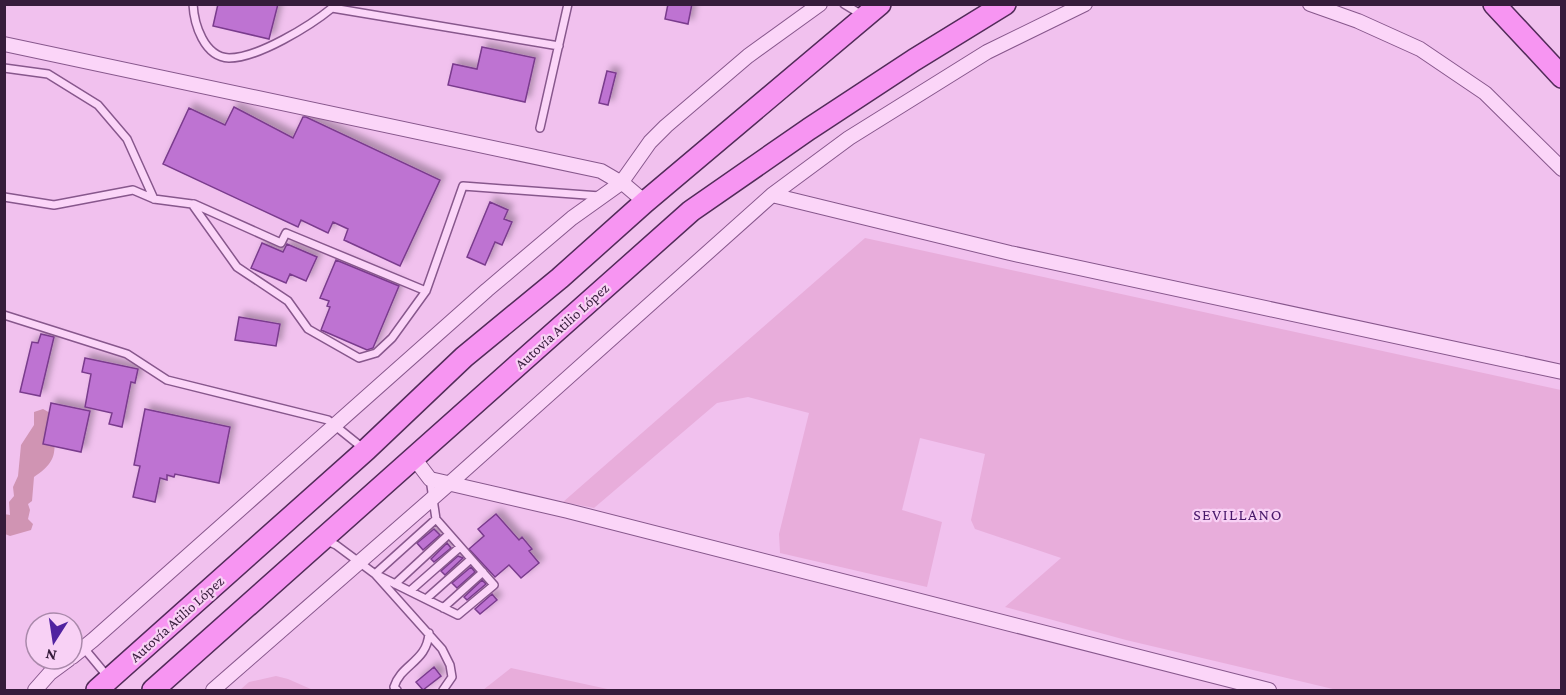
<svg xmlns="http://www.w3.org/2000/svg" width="1566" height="695" viewBox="0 0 1566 695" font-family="'Crimson Pro',serif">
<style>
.farmland{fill:#e8addb}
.green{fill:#d094b3}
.building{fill:#be73d2;stroke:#7a3b8d;stroke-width:1.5;filter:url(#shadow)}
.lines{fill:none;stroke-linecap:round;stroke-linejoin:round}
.lane-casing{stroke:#87578c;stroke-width:10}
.street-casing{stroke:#87578c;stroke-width:16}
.primary-casing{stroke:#522b59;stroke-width:24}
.lane{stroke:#fbd5f8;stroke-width:7}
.street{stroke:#fbd5f8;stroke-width:14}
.primary{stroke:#f795f2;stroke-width:21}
.labels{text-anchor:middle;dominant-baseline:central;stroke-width:4.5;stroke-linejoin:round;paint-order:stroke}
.street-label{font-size:15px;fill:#361c3b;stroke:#f8d1f5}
.neighbourhood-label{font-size:16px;letter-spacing:1.5px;fill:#48186a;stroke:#f8d1f5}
</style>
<defs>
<filter id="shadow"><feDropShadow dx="5" dy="-5" stdDeviation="3" flood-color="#0004"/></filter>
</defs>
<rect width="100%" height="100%" fill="#f1c1ee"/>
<!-- farmland -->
<path class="farmland" d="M865,238l696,152v300h-224l-211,-50 -121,-33 56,-49 -86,-29 -4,-9 14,-66 -65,-16 -18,72 40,12 -15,65 -147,-34 -1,-19 30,-121 -61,-16 -31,6 -123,105 -31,-6z
M511,668l101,22h-129z
M276,676l12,3 25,11h-73l9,-8z"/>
<!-- green -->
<path class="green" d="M43,409l9,5c2,10 5,36 0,45 -3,7 -12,14 -18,18l-2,24 -4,3 2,6 -2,9 5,5 -2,6 -21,6 -5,-2 -1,-20 6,1 -1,-13 5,-6 -1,-9 5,-11 3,-31 13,-20v-13z"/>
<!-- building -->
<path class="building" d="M218,4h60l-9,35 -56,-13z
M668,4h24l-4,20 -23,-5z
M482,47l53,11 -10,44 -77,-17 5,-21 24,5z
M607,71l9,2 -8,32 -9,-2z
M234,107l59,31 10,-21h3l134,63 -40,86 -56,-26 4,-11 -15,-7 -5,11 -27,-13 -3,7 -135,-63 26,-56 36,17z
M490,202l18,8 -4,9 8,3 -10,23 -7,-3 -10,23 -18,-8z
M262,243l21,9 4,-8 30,13 -11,24 -16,-7 -4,9 -35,-15z
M336,260l63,26 -26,62 -6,2 -46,-20 9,-23 -3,-1 2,-5 -9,-3z
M239,317l41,7 -4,22 -41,-6z
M41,334l13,3 -14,59 -20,-4 12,-50 6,1z
M85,358l53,11 -3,14 -4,-1 -9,45 -13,-3 3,-11 -27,-6 6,-33 -9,-2z
M51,403l39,8 -9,41 -38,-8z
M145,409l85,18 -11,56 -44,-9 -1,3 -7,-2v5l-7,-2 -5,24 -22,-5 7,-31 -6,-1z
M496,514l23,26 3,-3 10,12 -3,2 10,12 -18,15 -12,-13 -14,12 -26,-28 15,-13 -6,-7z
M434,529l6,6 -17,15 -6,-7z
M447,543l4,5 -17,14 -3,-3z
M458,556l5,2 -18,17 -4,-4z
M471,567l4,5 -18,16 -5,-5z
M482,580l4,4 -19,16 -3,-3z
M492,594l5,6 -17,14 -5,-5z
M434,667l7,9 -18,14 -7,-8z"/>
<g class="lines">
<!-- lane casing -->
<g class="lane-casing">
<path id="lane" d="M193,4c1,20 11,53 36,54 29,0 81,-32 103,-50l227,38
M844,4l18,11
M4,68l44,6 50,31 29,34 27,60
M540,128l28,-124
M4,197l50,8 79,-15 21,9 38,5 45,63 51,34 20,28 51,29 17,-5 16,-15 34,-47 37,-105 137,10
M194,204l87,39 5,-10 140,58
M4,315l123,39 40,26 161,40 36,29
M325,540l11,5 39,29 67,75 8,16 2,12 -9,13
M375,574l83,41 36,-30 -58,-66
M375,574l61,-55 -6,-40
M395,584l54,-50
M410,591l50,-44
M426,599l45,-40
M443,608l40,-36
M83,647l25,30
M397,690l-3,-3c7,-23 33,-25 35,-54"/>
</g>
<!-- street casing -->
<g class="street-casing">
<path id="street" d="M1310,4l48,17 62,28 65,44 77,76
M4,44l597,127 24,14 20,17
M772,195l238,58 552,119
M414,458l16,21 138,32 701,179
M72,657l21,-17 394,-350 85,-72 49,-35 29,-41 16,-16 82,-70 72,-52
M35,690l15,-17 19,-14
M213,690l237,-207 322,-288 77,-57 138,-86 98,-48"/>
</g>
<!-- primary casing -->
<g class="primary-casing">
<path id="primary" d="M1494,4l68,73
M97,690l269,-240 98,-93 96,-79 85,-76 235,-198
M153,690l538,-479 118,-82 105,-69 91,-56"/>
</g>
<!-- lane -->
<use href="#lane" class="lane"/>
<!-- street -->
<use href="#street" class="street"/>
<!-- primary -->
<use href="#primary" class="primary"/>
</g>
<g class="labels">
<!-- street labels -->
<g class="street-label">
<text transform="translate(562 326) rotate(-42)">Autovía Atilio López</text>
<text transform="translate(177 619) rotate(-42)">Autovía Atilio López</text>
</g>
<!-- neighbourhood labels -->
<g class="neighbourhood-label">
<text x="1238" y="514">SEVILLANO</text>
</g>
</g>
<!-- border -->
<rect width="1566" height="695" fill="none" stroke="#361c3b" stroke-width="12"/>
<!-- north arrow -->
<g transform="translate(54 641) rotate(192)"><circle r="28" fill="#f8d1f5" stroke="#aa89ab" stroke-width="1.5"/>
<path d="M0-4.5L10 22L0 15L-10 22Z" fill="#5022a0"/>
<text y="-9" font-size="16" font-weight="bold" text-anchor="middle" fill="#361c3b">N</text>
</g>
</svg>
